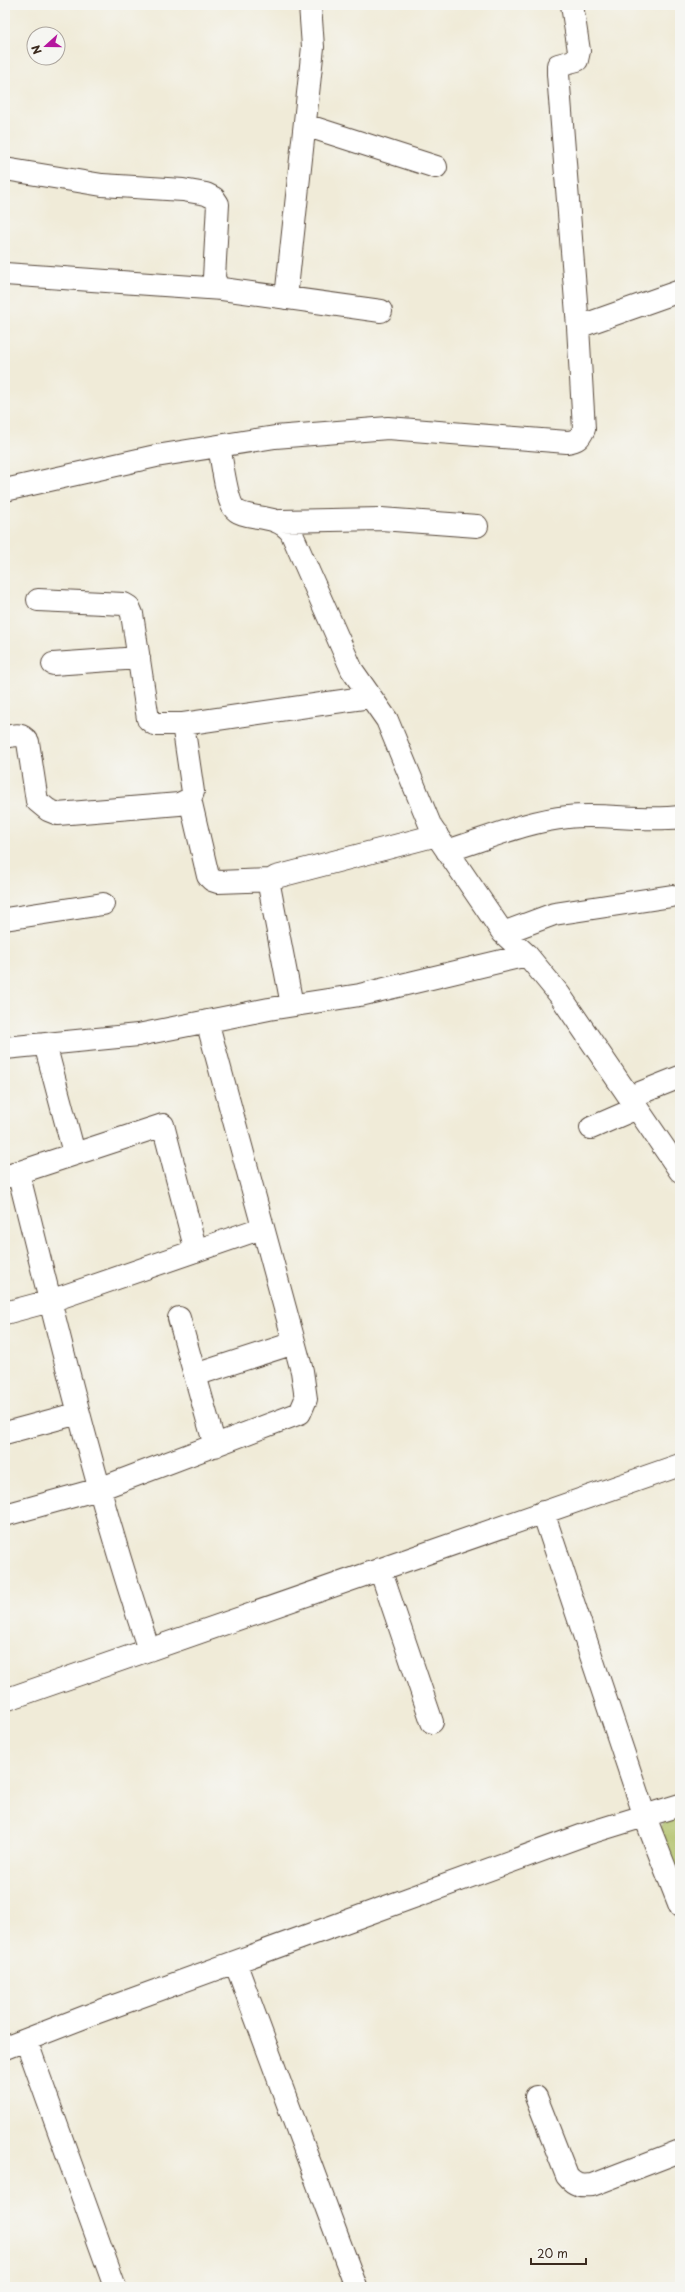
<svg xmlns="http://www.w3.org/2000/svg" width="685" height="2292" viewBox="0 0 685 2292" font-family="'Playpen Sans',sans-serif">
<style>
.green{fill:#acbd60;stroke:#74743f}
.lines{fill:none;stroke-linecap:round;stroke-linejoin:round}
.minor-casing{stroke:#56473a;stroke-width:24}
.minor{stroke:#fff;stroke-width:22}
</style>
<rect width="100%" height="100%" fill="#f6f6f2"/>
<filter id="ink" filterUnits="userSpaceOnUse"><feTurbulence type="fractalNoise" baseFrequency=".025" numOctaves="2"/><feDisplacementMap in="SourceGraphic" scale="8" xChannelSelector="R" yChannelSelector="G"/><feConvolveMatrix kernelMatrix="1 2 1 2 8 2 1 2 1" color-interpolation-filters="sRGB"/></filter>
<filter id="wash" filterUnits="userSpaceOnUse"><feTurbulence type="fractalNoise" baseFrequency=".012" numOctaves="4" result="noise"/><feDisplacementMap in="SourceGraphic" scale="16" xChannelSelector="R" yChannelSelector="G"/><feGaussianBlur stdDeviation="0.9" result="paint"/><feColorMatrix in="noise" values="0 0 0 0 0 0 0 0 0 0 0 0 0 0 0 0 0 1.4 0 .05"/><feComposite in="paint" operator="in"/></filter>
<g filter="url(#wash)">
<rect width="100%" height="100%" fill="#f0ebd8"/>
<!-- green -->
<path class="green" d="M680,1816v71l-22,-58 6,-7z"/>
</g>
<g filter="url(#ink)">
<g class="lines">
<!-- minor casing -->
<g class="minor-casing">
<path id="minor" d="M305,125l131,42
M5,169l97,16 81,5 23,4 8,4 4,6 -4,74 3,7 5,4 159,22
M5,274l217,15
M286,298l27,-251 -3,-42
M578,327l102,-36
M219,446c3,15 7,50 14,61 10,15 42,4 58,25l61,138 35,50 44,107 72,106 24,22 32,39 121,177
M5,490l151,-34 119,-19 113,-9 179,14c10,-1 13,-4 17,-13l-6,-102 -20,-253v-9l19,-5 2,-9 -7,-46
M280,521l101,-2 96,7
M38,600l86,4 5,3 3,7 16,105 6,5h29l187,-27
M53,664l86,-6
M5,737c10,-2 17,-4 23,5l9,59 11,9 10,4 121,-10 11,-5 3,-7 -10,-68
M190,799l18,77 4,4 6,2 53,-2
M447,851c39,-12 80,-30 121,-34 37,-4 74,5 112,0
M5,919l98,-15
M503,933l51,-19 118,-18
M292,1005l-23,-120 2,-5 5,-3 161,-42
M45,1044l29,109
M5,1048l133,-13 131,-26 91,-14 167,-40
M630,1097l50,-20
M591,1128l46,-20
M18,1172c40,160 78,321 131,478
M5,1177l158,-52 33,126
M5,1313l45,-12 212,-73
M179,1318l36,128
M195,1375l99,-32
M5,1433l74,-20
M543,1512l102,305 35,89
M5,1515l94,-26 201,-76 6,-14 -4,-28 -95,-350
M380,1569l52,153
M5,1700l675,-235
M235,1962l121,325
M26,2040l89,247
M5,2048l90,-35 494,-180 91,-28
M536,2097l31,79c8,10 14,10 25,9l88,-34"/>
</g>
<!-- minor -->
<use href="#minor" class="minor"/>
</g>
</g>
<!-- margin -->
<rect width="685" height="2292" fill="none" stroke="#f6f6f2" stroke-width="20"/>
<!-- north arrow -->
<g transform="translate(46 46) rotate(249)"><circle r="19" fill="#f6f6f2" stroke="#aba49d"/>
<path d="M0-3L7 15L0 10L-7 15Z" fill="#b5179e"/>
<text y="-6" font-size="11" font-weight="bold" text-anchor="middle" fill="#3b2a1e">N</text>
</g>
<!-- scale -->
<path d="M531 2258v6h55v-6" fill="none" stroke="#3b2a1e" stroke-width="2"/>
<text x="537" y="2258" font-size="12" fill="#3b2a1e" stroke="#f6f6f2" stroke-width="3" paint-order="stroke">20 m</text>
</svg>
